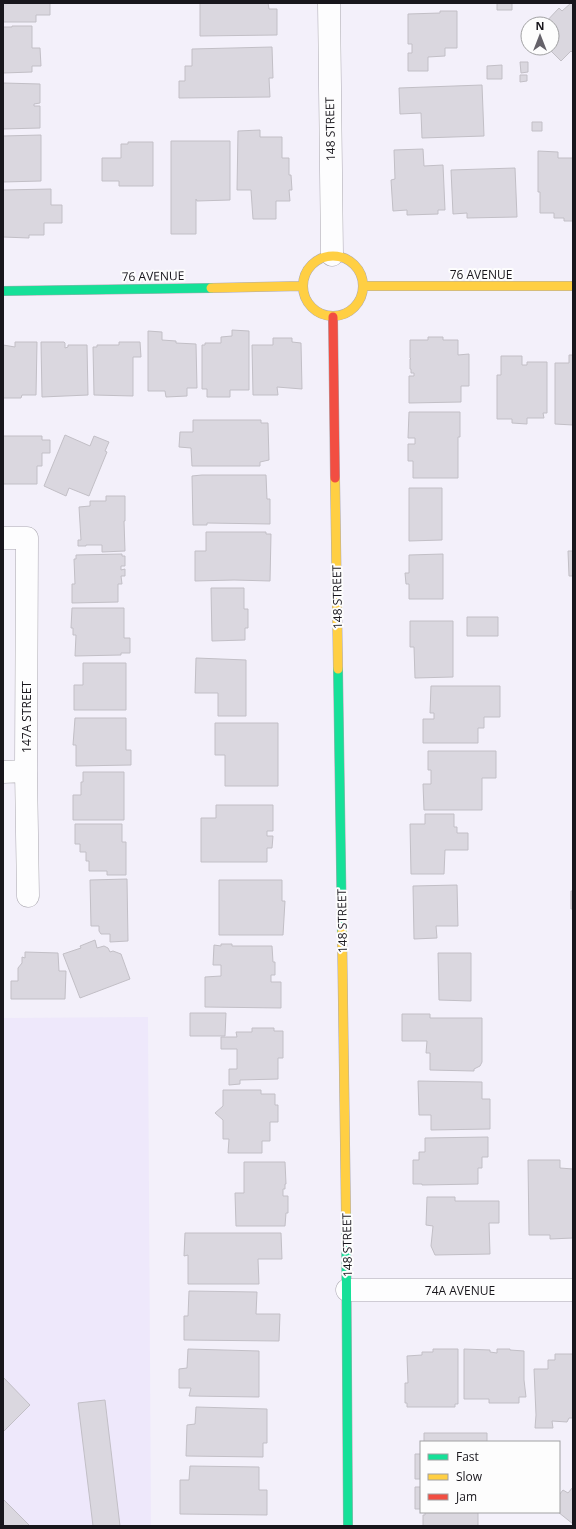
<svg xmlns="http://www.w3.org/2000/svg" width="576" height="1529" viewBox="0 0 576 1529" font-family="'Open Sans',sans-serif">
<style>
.built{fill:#eee8fb}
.building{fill:#dad7df;stroke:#c2bfc6}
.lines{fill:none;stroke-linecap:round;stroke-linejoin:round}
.street-casing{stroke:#aba8b0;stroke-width:23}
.fast-casing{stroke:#aba8b0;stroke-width:10}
.slow-casing{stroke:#aba8b0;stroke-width:10}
.jam-casing{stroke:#aba8b0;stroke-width:10}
.street{stroke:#fdfdfe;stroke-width:22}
.fast{stroke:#16e098;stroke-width:9}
.slow{stroke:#ffcf43;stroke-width:9}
.jam{stroke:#f24e42;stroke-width:9}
.labels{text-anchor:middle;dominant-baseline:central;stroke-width:4;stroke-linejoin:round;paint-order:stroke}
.street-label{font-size:12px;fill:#18161c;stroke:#fdfdfd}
</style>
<rect width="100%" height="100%" fill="#f3f0fa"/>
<!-- built -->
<path class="built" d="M148,1017l3,509h-148v-508z"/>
<!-- building -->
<path class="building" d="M3,3h47v12h-14v7h-33z
M200,3h68l1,6h8v26l-77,1z
M497,3h15v7h-15z
M571,3h2v50l-2,-2 -10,10 -13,-13h4v-24h-8l15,-16 3,3z
M440,11h17v37h-12v8l-17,1v14h-20v-18h4v-9h-4v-30l32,-1z
M12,26h20v22h8l1,18h-9v6l-29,1v-46h9z
M272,47l1,31h-4l1,19 -91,1v-17h6v-15h7v-17z
M520,62h8v10l-7,1z
M502,65v14h-15v-13z
M520,75h7v6l-7,1z
M3,83l37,1v19l-6,1v2h6v22l-37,1z
M482,85l2,51 -62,2 -1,-25 -21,1 -1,-26z
M532,122h10v9h-10z
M260,130v7h22v21h7v17h2l1,15h-3l1,11h-14v18h-23l-2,-29h-14l1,-59z
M41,135v46l-38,1v-46z
M171,141h59v59l-33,1 -1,-2v35h-25z
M128,142h25v44h-34v-5h-17v-23h19v-14h7z
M423,149l1,17 19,-1 2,45h-7v4l-31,1v-5l-14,1 -2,-31 4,-1 -1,-29z
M538,151l20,1v6h15v63h-9v-3h-10v-5h-14v-21h-2z
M515,168l2,49 -50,1v-5l-14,1 -2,-44z
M51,189v16h11v18h-18v12h-15v3l-26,-1v-47z
M232,330l17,1v59h-19v7h-23v-8h-5v-44h3v-2h16v-6l11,-1z
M148,331l14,1v8l14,1v2l20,1 1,44h-10v8l-21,1 -1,-6h-17z
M428,337h15v3h15v15l11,-1v32h-8v16l-52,1v-27h5v-3h-3v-4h-1v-10h1l-1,-1v-18h18z
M273,338h19v4l9,1 1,46 -25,-2 1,8h-25l-1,-50h21z
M15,342h22l-1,53h-14l-1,3h-18v-53l12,2z
M41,342h23l1,1v5l3,-1v-2h19l1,50 -46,2z
M119,342h21l1,15h-8v39l-39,-1 -1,-48h4v-2h22z
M569,355h4v70l-18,-1v-61h14z
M501,356h21v9h5v-3h20v51h-4l1,5h-17v6l-15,-1v-4h-15v-44h4z
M409,412h51v25h-2v41h-45v-17h-5v-17h7v-6h-7z
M193,420h68v3h7l1,37 -9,2v4h-68l-1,-18 -12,-1 1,-15h13z
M65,435l25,11 4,-10 15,6 -4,9 2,1 -18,44 -20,-8 -3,8 -22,-10z
M3,436h39v4h8v13h-8v13h-5v18h-34z
M202,475h64l1,24h3v25l-63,-1v2h-14l-1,-49z
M409,488h33v52l-33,1z
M106,496h19v25h-1l1,30 -23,1v-7h-16v1h-8v-6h3l-2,-33 11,-1v-5h16z
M206,532h60v2h5l-1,47 -36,-1 -39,1v-30h11z
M568,551h5v25h-4z
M122,554v2h3v10h-4v4l4,-1v7h-4l1,8h-4v18l-46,1v-19h3l-1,-25h2v-4z
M443,554v45h-34v-15h-3l-1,-11h4v-18z
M211,588h33v21h4v19h-3v12l-33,1z
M72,608h52v30h6v15h-9v2l-46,1 1,-21h-3v-7h-2z
M467,617h31v19h-31z
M410,621h43v56l-38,1 -1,-31h-4z
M196,658l50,2v56h-28v-23h-23z
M83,663h43v47h-52v-25h9z
M431,686h69v31h-16v11h-6v15h-55v-24h11v-6h-4z
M75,718h51v32h5v15l-55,1v-21h-3z
M215,723h63v63h-53v-31h-10z
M428,751h68v27h-14v32h-58l-1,-26h8v-14h-3z
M83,772h41v48h-51v-25h8v-13h2z
M216,805h57v26h-6v5h6l-1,12h-5v14h-66v-44h15z
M425,814h29v13h3v6h11v17h-23l-1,24h-33l-1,-50h15z
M75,824h47v18h4v33h-19v-4h-18v-10h-3v-9h-6v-8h-5z
M127,879l1,62 -18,1v-8h-9l-2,-3v-5h-8l-1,-46z
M219,880h63v21h3l-2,34h-64z
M457,885l1,41h-22l1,12 -23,1 -1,-53z
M571,891h2v18h-2z
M95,940l2,8 7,-2 4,2 2,4 3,-1 8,3 9,25 -50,19 -17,-44 18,-6 -1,-2z
M221,944h11v2h40l1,16h2v13h-4v7h10v26l-76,-1v-30l16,-1v-11h-8l1,-20 7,1z
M25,952l33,1 1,18h7l-1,28h-54v-18h7v-13l4,-5v-6l3,1z
M438,953h33v48l-32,-1z
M190,1013h36l-1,23h-35z
M402,1014h28v4h52v44l-2,4 -6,3v2l-44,-1v-17h-4l1,-12h-25z
M252,1028h22v3h9v27h-5v21l-38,1v4l-11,1v-16h8v-20h-16v-12h16l-1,-5h16z
M418,1081l64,1v17h8v30l-59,1v-15h-12z
M223,1090h38v4h14v11h3v17h-8v19h-8v12h-34l1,-14h-6v-19l-8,-7 8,-7z
M488,1137v20h-6v11h-4v16l-56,1v-1h-9v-24h6v-8h6v-14z
M528,1160h32v8l13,1v69l-23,1v-4h-21z
M244,1162h41l1,22h-1v5h-2v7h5v17h-2l-1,13h-49l-1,-33h9z
M427,1197h28v4h44v22h-10l1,31 -55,1 -4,-9 2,-20 -7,-1z
M185,1233h96l1,26h-24l1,25h-71v-29l-4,1z
M189,1291l68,1 -1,22h24l-1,27 -95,-1v-24h4z
M188,1349l71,2v46l-70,-1 2,-8h-12v-19l8,-1z
M433,1349h25v55h-3v3h-48v-4h-2v-20h3l-1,-27 15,-1v-3h11z
M464,1349l26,1v2l7,1v-4h13v1l14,1v29l2,17h-7v6h-30v-4h-25z
M555,1354h18v64h-4l-2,4 -15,-1 1,7h-18l1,-13 -2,-46h14v-9h7z
M3,1377l27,28 -27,27z
M105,1400l15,126h-27l-15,-123z
M196,1407l71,2v34h-4v14l-77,-1 1,-31 8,-1z
M424,1433h63v9h-63z
M415,1454h6v25h-6z
M190,1466l69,1v23h8v25l-87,-1v-34h9z
M415,1487h6v22h-6z
M573,1487v37l-15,-12 1,-17 4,-5 5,3z
M3,1499l27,27h-27z
M423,1512h55v14h-55v-11h2v-3z"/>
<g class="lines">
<!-- street casing -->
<g class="street-casing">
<path id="street" d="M329,3l3,252
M3,538h24l-1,233 2,125
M3,772l23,-1
M347,1290h226"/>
</g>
<!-- fast casing -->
<g class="fast-casing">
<path id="fast" d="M3,291l208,-3
M338,669l4,263
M346,1214l2,312"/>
</g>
<!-- slow casing -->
<g class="slow-casing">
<path id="slow" d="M303 286a30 30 0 1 1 60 0a30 30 0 1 1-60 0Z
M364,286h209
M211,288l92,-2
M335,478l3,191
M342,932l4,282"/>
</g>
<!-- jam casing -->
<g class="jam-casing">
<path id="jam" d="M333,317l2,161"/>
</g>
<!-- street -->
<use href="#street" class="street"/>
<!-- fast -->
<use href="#fast" class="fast"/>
<!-- slow -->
<use href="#slow" class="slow"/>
<!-- jam -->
<use href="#jam" class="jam"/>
</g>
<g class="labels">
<!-- street labels -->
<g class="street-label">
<text transform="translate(330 129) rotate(-91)">148 STREET</text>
<text x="481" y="274">76 AVENUE</text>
<text transform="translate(153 276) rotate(-1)">76 AVENUE</text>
<text transform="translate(337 597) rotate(-91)">148 STREET</text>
<text transform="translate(26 717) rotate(-90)">147A STREET</text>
<text transform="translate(342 921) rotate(-91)">148 STREET</text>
<text transform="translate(347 1245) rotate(-91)">148 STREET</text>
<text x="460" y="1290">74A AVENUE</text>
</g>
</g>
<!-- border -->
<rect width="576" height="1529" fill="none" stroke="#18161c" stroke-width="8"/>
<!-- legend -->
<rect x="420" y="1441" width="140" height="72" fill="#fdfdfd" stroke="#a1a1a3"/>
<rect x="428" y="1454" width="20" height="6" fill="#16e098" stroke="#a1a1a3"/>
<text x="456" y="1461" font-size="12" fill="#18161c">Fast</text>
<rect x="428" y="1474" width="20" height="6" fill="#ffcf43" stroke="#a1a1a3"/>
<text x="456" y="1481" font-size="12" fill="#18161c">Slow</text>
<rect x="428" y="1494" width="20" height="6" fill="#f24e42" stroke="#a1a1a3"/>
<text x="456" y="1501" font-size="12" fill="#18161c">Jam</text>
<!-- north arrow -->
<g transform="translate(540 36)"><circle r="19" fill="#fdfdfd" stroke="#a1a1a3"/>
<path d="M0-3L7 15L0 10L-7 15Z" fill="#65626a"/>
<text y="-6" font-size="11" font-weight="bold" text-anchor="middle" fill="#18161c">N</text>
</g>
</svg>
